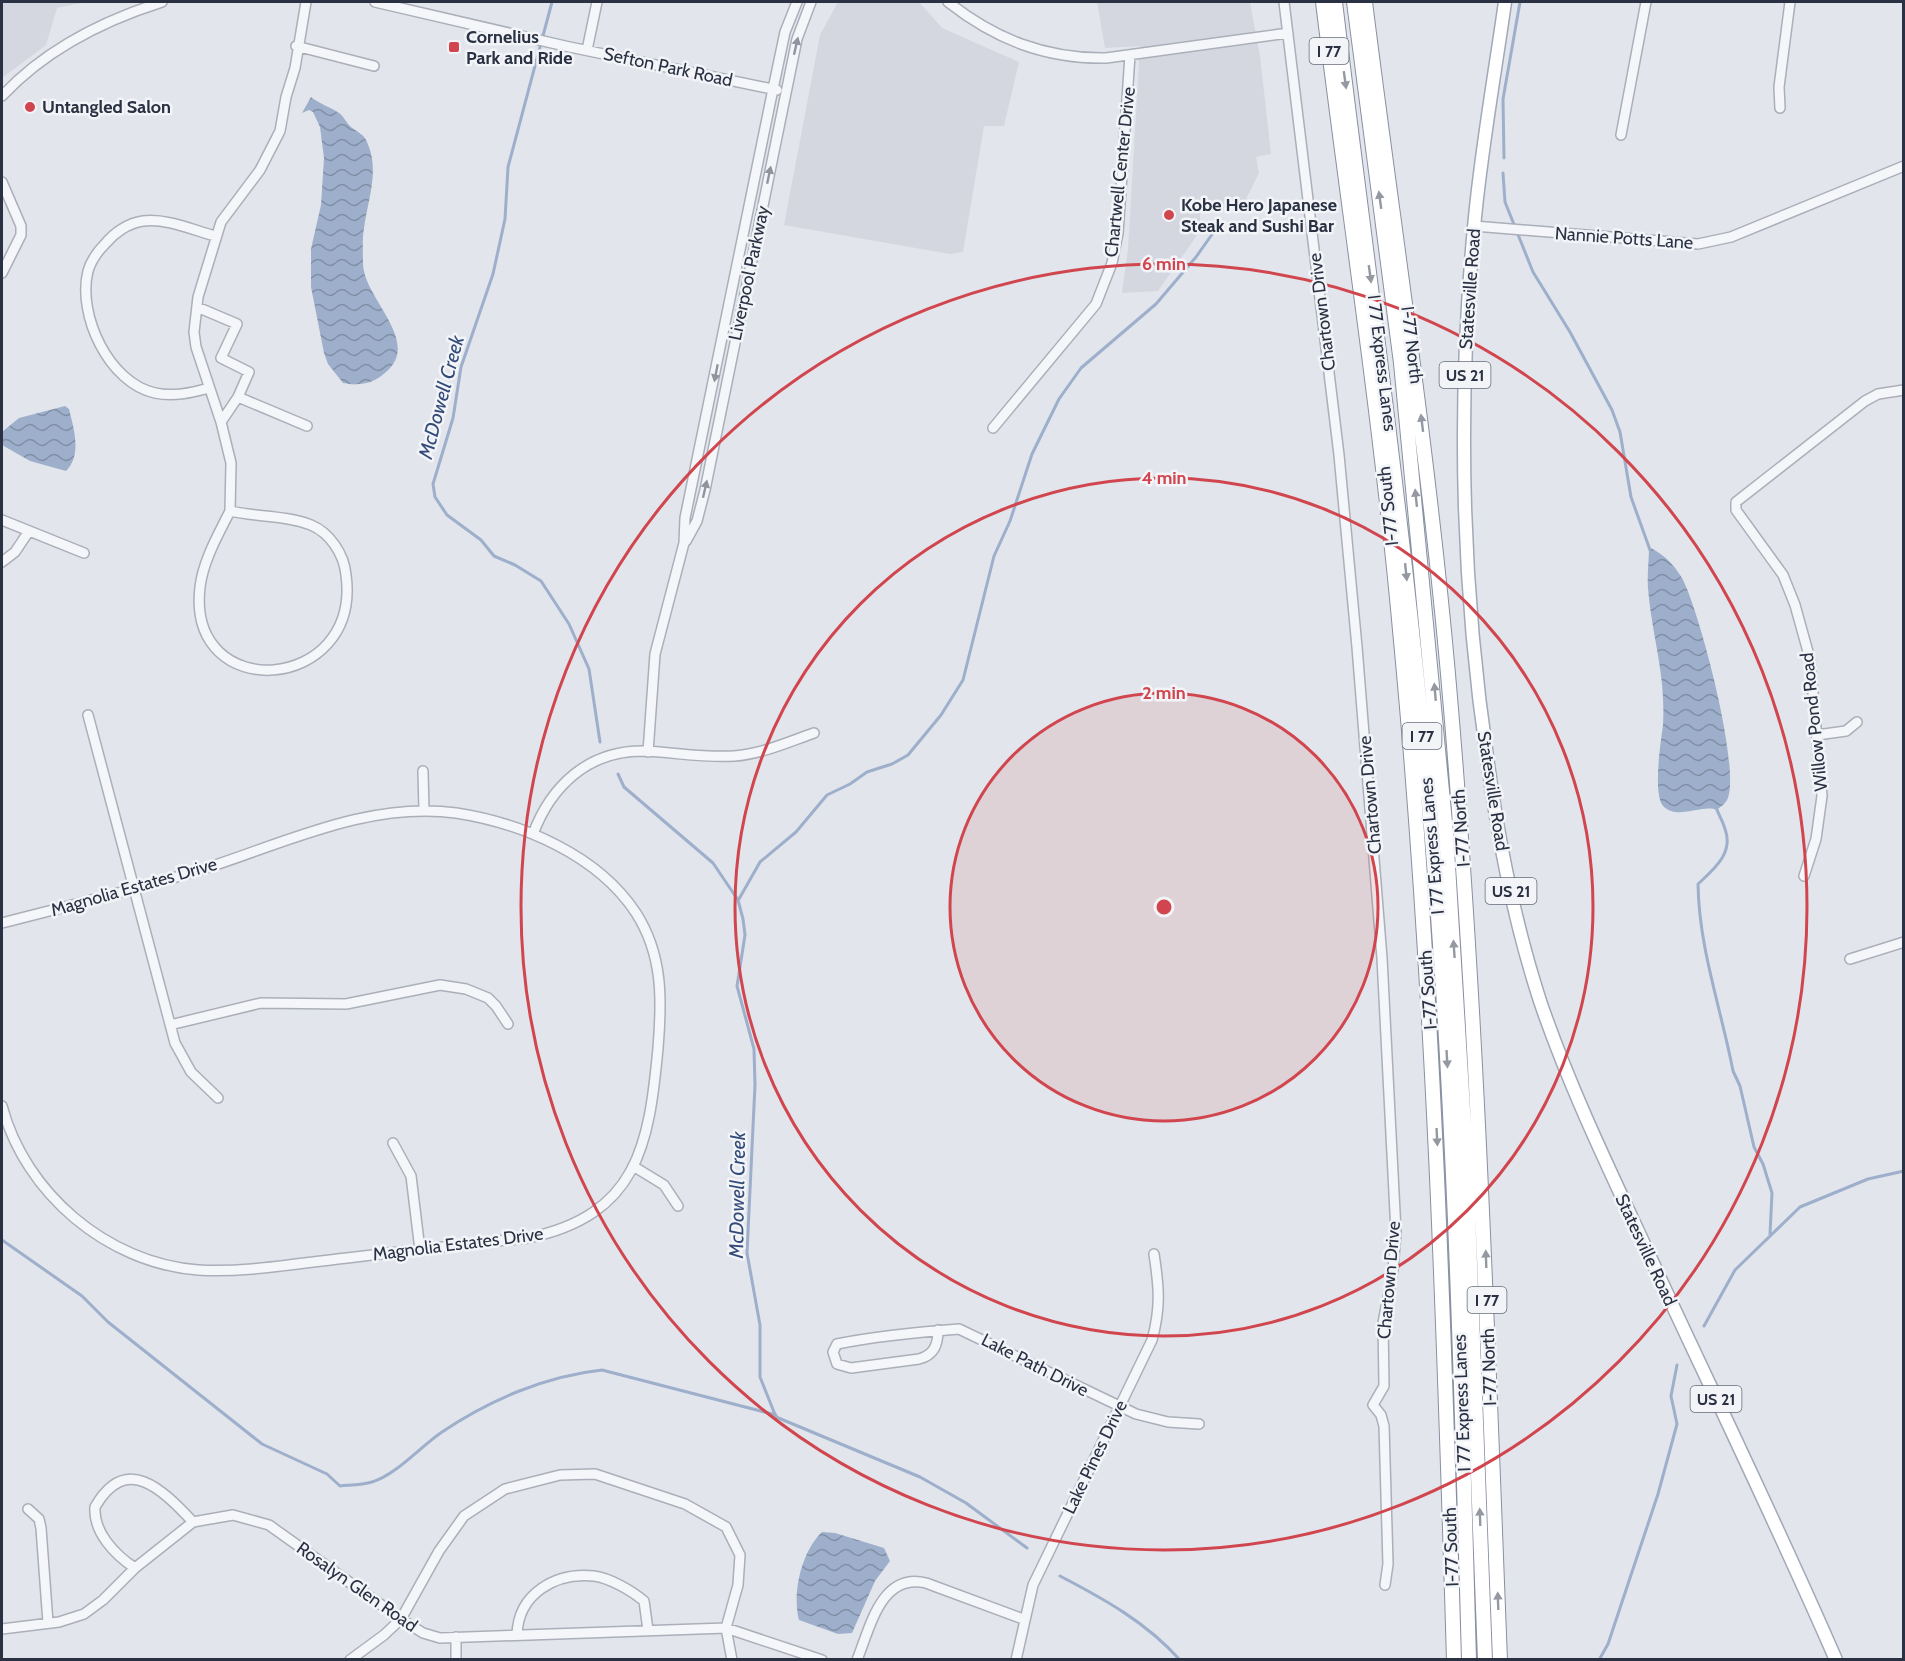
<svg xmlns="http://www.w3.org/2000/svg" width="1905" height="1661" viewBox="0 0 1905 1661" font-family="Cabin,sans-serif">
<style>
.built{fill:#d4d7e0}
.water{fill:url(#water-waves)}
.lines{fill:none;stroke-linecap:round;stroke-linejoin:round}
.stream{stroke:#9dafcb;stroke-width:3}
.minor-casing{stroke:#abafb9;stroke-width:12}
.major-casing{stroke:#a1a8b7;stroke-width:15}
.highway-casing{stroke:#8990a2;stroke-width:16}
.minor{stroke:#f5f6f9;stroke-width:9}
.major{stroke:#fff;stroke-width:12}
.highway{stroke:#fff;stroke-width:14}
.oneway{fill:#90949e}
.oneway2{fill:#9498a1}
.ring{fill:none;stroke:#d1464e;stroke-width:3}
.poi-dot{fill:#d1464e;stroke:#f2f4f8;stroke-width:2}
.labels{text-anchor:middle;dominant-baseline:central;stroke-width:5;stroke-linejoin:round;paint-order:stroke}
.shield{fill:#f2f4f8;stroke:#666c79;stroke-width:1.5}
.shield-label{font-size:16px;font-weight:bold;fill:#2a3143}
.poi-label{font-size:18px;font-weight:bold;fill:#2a3143;stroke:#f2f4f8;text-anchor:start}
.street-label{font-size:18px;fill:#2a3143;stroke:#f2f4f8}
.water-label{font-size:20px;font-style:italic;fill:#334b78;stroke:#f2f4f8}
.centre{fill:#d1464e;stroke:#f2f4f8;stroke-width:3}
.ring-label{font-size:18px;text-anchor:middle;font-weight:bold;fill:#d1464e;stroke:#f2f4f8;stroke-width:5;stroke-linejoin:round;paint-order:stroke}
</style>
<defs>
<pattern id="water-waves" width="16" height="10" patternUnits="userSpaceOnUse" patternTransform="scale(1.5)"><rect width="16" height="10" fill="#9dafcb"/><path d="M0 5q4-4 8 0t8 0" fill="none" stroke="#808fa6"/></pattern>
</defs>
<rect width="100%" height="100%" fill="#e2e5eb"/>
<!-- built -->
<path class="built" d="M2,2h85l-30,6 -11,37 -44,33z
M838,2h81l23,26 77,34 -15,64h-20l-21,126 -13,2 -166,-29 36,-190z
M1097,2h153l10,54 11,98 -15,3 3,16 -16,32 -43,6v20l-42,60 -36,2 6,-44 12,-203 -35,2z"/>
<!-- water -->
<path class="water" d="M311,97c8,7 20,10 28,16 5,3 7,10 12,14 6,5 13,7 16,15 13,28 1,57 -3,86 -2,11 -1,25 -1,36 1,35 59,77 23,108 -13,12 -26,14 -43,11l-15,-19 -4,-11 -13,-66v-38l10,-44 3,-47 -4,-31 -7,-15 -4,-2 -7,3z
M65,406l4,3c5,20 13,46 -3,62l-36,-10 -28,-16v-13l17,-14z
M1649,547c14,7 24,16 33,31 17,31 60,193 45,222 -2,4 -7,7 -10,10 -15,-6 -38,10 -53,-3 -12,-11 -3,-66 -1,-82 3,-52 -11,-87 -15,-137 -1,-13 1,-28 1,-41z
M822,1532l13,1 49,15 6,13 -15,20 -23,52 -14,1 -39,-14c-7,-26 2,-68 23,-88z"/>
<g class="lines">
<!-- stream -->
<path class="stream" d="M552,2l-44,165 -3,52 -12,55 -32,93 -8,51 -20,66 2,13 12,18 34,25 13,16 21,9 26,16 28,43 20,45 11,73
M1504,158l-1,-59 17,-97
M1503,173l2,29 28,70 37,60 42,78 8,22 11,65 19,53
M618,774l6,13 89,76 25,37 5,19 2,16 -8,51 17,63 1,36 -8,168 13,72v52l16,40 144,60 46,26 61,45
M1716,807c2,7 7,14 9,22 9,24 -11,40 -27,55 1,65 23,124 35,187l7,15 14,61 9,17 9,29 -2,41
M739,899l21,-37 36,-30 31,-37 23,-11 17,-12 25,-8 16,-9 33,-40 22,-35 31,-124 16,-35 22,-67 27,-55 22,-31 75,-64 40,-47 17,-24 5,-13
M2,1240l80,56 26,26 154,122 65,30 13,12c10,-1 22,-1 32,-4 24,-7 49,-36 70,-50 47,-32 104,-56 160,-62l174,45
M1704,1326l31,-56 65,-63 68,-28 36,-8
M1060,1576c44,23 86,46 120,84
M1599,1660l9,-16 50,-150 19,-70 -6,-28 6,-31"/>
<!-- minor casing -->
<g class="minor-casing">
<path id="minor" d="M375,2l190,44 212,44
M948,2c47,37 97,57 158,56l182,-25
M1284,2l55,453 18,192 25,311 14,274 -3,38 -10,53 1,63 -11,19 8,10 3,11 4,138 -3,21
M296,46l78,20
M587,50l10,-48
M2,96c43,-46 100,-75 160,-94
M1780,108l-1,-21 11,-85
M1621,135l25,-133
M2,182l19,44v9l-19,38
M1474,226l224,18 33,-7 173,-71
M197,307l40,17 -16,34 28,14 -11,25 69,29
M209,388c-18,5 -36,9 -54,5 -46,-10 -78,-78 -67,-122 3,-10 9,-19 17,-27 9,-11 23,-21 38,-23 23,-3 50,9 72,15
M221,422l17,-25
M993,428l103,-124 16,-41 6,-30 12,-178
M230,511l1,-48 -10,-41 -25,-75 -2,-15 4,-35 23,-75 39,-52 20,-39 6,-34 9,-29 11,-66
M230,511c26,6 55,4 81,14 19,8 33,29 35,50 16,118 -160,131 -146,12 3,-26 18,-52 30,-76z
M2,520l82,33
M686,541l11,-20 8,-31 92,-451 14,-37
M2,562l13,-10 14,-21
M88,715l87,328 16,29 27,26
M1817,735l29,-4 11,-9
M648,752l7,-98 29,-111 1,-25 88,-429 12,-57 12,-30
M423,771l1,40
M533,834c18,-48 55,-83 109,-83 31,1 61,7 92,5 28,-2 54,-14 80,-23
M1804,876l12,-37 6,-43 -12,-137 -15,-54 -12,-30 -47,-65v-8l129,-101 13,-7 26,-4
M2,923c66,-17 132,-33 198,-53 83,-26 167,-69 256,-57 66,10 142,42 180,100 27,42 26,87 22,135 -9,97 -20,167 -130,190 -60,6 -121,13 -181,20 -49,5 -100,15 -149,12 -91,-7 -173,-77 -196,-164
M1850,959l54,-17
M170,1025l91,-22 85,1 94,-19 26,4 22,9 8,8 12,18
M393,1143l18,33 9,74
M633,1166l31,19 14,21
M938,1330c0,15 -4,25 -19,29l-68,9 -14,-4 -4,-12 4,-8c40,-8 81,-12 122,-15l177,85 32,8 31,2
M28,1509l11,10 2,9 7,95
M135,1568c-20,-13 -42,-36 -40,-61 31,-54 67,-18 98,15
M2,1629l57,-7 25,-8 19,-14 32,-32 58,-46 40,-7 36,10 132,94 22,14 17,5 286,-10 96,32
M517,1635c1,-41 38,-63 77,-59 16,2 38,15 50,25l4,29
M350,1660l34,-25 17,-16 38,-68 25,-35 41,-27 55,-14 35,-1 90,30 41,23 14,28 -2,30 -12,43 6,32
M456,1660v-23
M857,1660c13,-32 24,-88 69,-77l97,36
M1016,1660l17,-75 119,-245c9,-33 7,-53 2,-86"/>
</g>
<!-- major casing -->
<g class="major-casing">
<path id="major" d="M1505,2c-10,71 -23,143 -30,215 -18,182 -14,366 13,547 11,80 27,160 52,237 30,88 71,172 110,256 62,134 127,267 186,403"/>
</g>
<!-- highway casing -->
<g class="highway-casing">
<path id="highway" d="M1323,2c26,213 59,425 78,639 32,339 43,678 53,1019
M1335,2c37,304 81,607 103,914 18,247 24,495 31,744
M1354,2l47,361 45,470 20,325 19,502
M1365,2c28,224 63,447 83,672 29,328 39,657 52,986"/>
</g>
<!-- minor -->
<use href="#minor" class="minor"/>
<!-- major -->
<use href="#major" class="major"/>
<!-- highway -->
<use href="#highway" class="highway"/>
</g>
<!-- one-way arrows -->
<defs><path id="oneway-solid" d="M-6-.8H1V-3.2L6.5 0L1 3.2V.8H-6Z" transform="scale(1.5)"/></defs>
<g class="oneway">
<use href="#oneway-solid" transform="translate(796 46) rotate(-77)"/>
<use href="#oneway-solid" transform="translate(769 175) rotate(-78)"/>
<use href="#oneway-solid" transform="translate(716 373) rotate(101)"/>
<use href="#oneway-solid" transform="translate(705 489) rotate(-77)"/>
</g>
<g class="oneway2">
<use href="#oneway-solid" transform="translate(1345 80) rotate(82)"/>
<use href="#oneway-solid" transform="translate(1380 200) rotate(-98)"/>
<use href="#oneway-solid" transform="translate(1370 274) rotate(82)"/>
<use href="#oneway-solid" transform="translate(1422 423) rotate(-97)"/>
<use href="#oneway-solid" transform="translate(1416 498) rotate(-96)"/>
<use href="#oneway-solid" transform="translate(1406 572) rotate(84)"/>
<use href="#oneway-solid" transform="translate(1435 692) rotate(-95)"/>
<use href="#oneway-solid" transform="translate(1454 949) rotate(-94)"/>
<use href="#oneway-solid" transform="translate(1447 1059) rotate(87)"/>
<use href="#oneway-solid" transform="translate(1437 1137) rotate(87)"/>
<use href="#oneway-solid" transform="translate(1486 1259) rotate(-92)"/>
<use href="#oneway-solid" transform="translate(1480 1517) rotate(-92)"/>
<use href="#oneway-solid" transform="translate(1498 1601) rotate(-92)"/>
</g>
<!-- distance rings -->
<circle cx="1164" cy="907" r="214" fill="#d1464e" fill-opacity=".12"/>
<g class="ring">
<circle cx="1164" cy="907" r="214"/>
<circle cx="1164" cy="907" r="429"/>
<circle cx="1164" cy="907" r="643"/>
</g>
<!-- markers -->
<g class="poi-dot">
<rect x="448" y="41" width="12" height="12" rx="3"/>
<circle cx="30" cy="107" r="6"/>
<circle cx="1169" cy="215" r="6"/>
</g>
<g class="labels">
<!-- shield labels -->
<g class="shield">
<rect x="1309.5" y="38" width="39" height="26" rx="4.5"/>
<rect x="1439.5" y="362" width="51" height="26" rx="4.5"/>
<rect x="1402.5" y="723" width="39" height="26" rx="4.5"/>
<rect x="1485.5" y="878" width="51" height="26" rx="4.5"/>
<rect x="1467.5" y="1287" width="39" height="26" rx="4.5"/>
<rect x="1690.5" y="1386" width="51" height="26" rx="4.5"/>
</g>
<g class="shield-label">
<text x="1329" y="51">I 77</text>
<text x="1465" y="375">US 21</text>
<text x="1422" y="736">I 77</text>
<text x="1511" y="891">US 21</text>
<text x="1487" y="1300">I 77</text>
<text x="1716" y="1399">US 21</text>
</g>
<!-- poi labels -->
<g class="poi-label">
<text x="466" y="37">Cornelius<tspan x="466" dy="21">Park and Ride</tspan></text>
<text x="42" y="107">Untangled Salon</text>
<text x="1181" y="205">Kobe Hero Japanese<tspan x="1181" dy="21">Steak and Sushi Bar</tspan></text>
</g>
<!-- street labels -->
<g class="street-label">
<text transform="translate(668 67) rotate(12)">Sefton Park Road</text>
<text transform="translate(1120 172) rotate(-84)">Chartwell Center Drive</text>
<text transform="translate(1624 238) rotate(4)">Nannie Potts Lane</text>
<text transform="translate(749 273) rotate(-78)">Liverpool Parkway</text>
<text transform="translate(1470 289) rotate(-86)">Statesville Road</text>
<text transform="translate(1322 312) rotate(-97)">Chartown Drive</text>
<text transform="translate(1412 345) rotate(83)">I-77 North</text>
<text transform="translate(1382 363) rotate(83)">I 77 Express Lanes</text>
<text transform="translate(1388 506) rotate(-96)">I-77 South</text>
<text transform="translate(1814 722) rotate(-96)">Willow Pond Road</text>
<text transform="translate(1493 791) rotate(81)">Statesville Road</text>
<text transform="translate(1370 795) rotate(-95)">Chartown Drive</text>
<text transform="translate(1461 828) rotate(-94)">I-77 North</text>
<text transform="translate(1432 846) rotate(-95)">I 77 Express Lanes</text>
<text transform="translate(134 887) rotate(-16)">Magnolia Estates Drive</text>
<text transform="translate(1428 990) rotate(-94)">I-77 South</text>
<text transform="translate(458 1244) rotate(-7)">Magnolia Estates Drive</text>
<text transform="translate(1646 1250) rotate(65)">Statesville Road</text>
<text transform="translate(1389 1280) rotate(-85)">Chartown Drive</text>
<text transform="translate(1035 1365) rotate(27)">Lake Path Drive</text>
<text transform="translate(1489 1367) rotate(-92)">I-77 North</text>
<text transform="translate(1462 1403) rotate(-92)">I 77 Express Lanes</text>
<text transform="translate(1095 1457) rotate(-64)">Lake Pines Drive</text>
<text transform="translate(1451 1547) rotate(-92)">I-77 South</text>
<text transform="translate(357 1587) rotate(35)">Rosalyn Glen Road</text>
</g>
<!-- water labels -->
<g class="water-label">
<text transform="translate(441 397) rotate(-75)">McDowell Creek</text>
<text transform="translate(737 1195) rotate(-89)">McDowell Creek</text>
</g>
</g>
<circle cx="1164" cy="907" r="9" class="centre"/>
<g class="ring-label">
<text x="1164" y="270">6 min</text>
<text x="1164" y="484">4 min</text>
<text x="1164" y="699">2 min</text>
</g>
<!-- border -->
<rect width="1905" height="1661" fill="none" stroke="#2a3143" stroke-width="6"/>
</svg>
